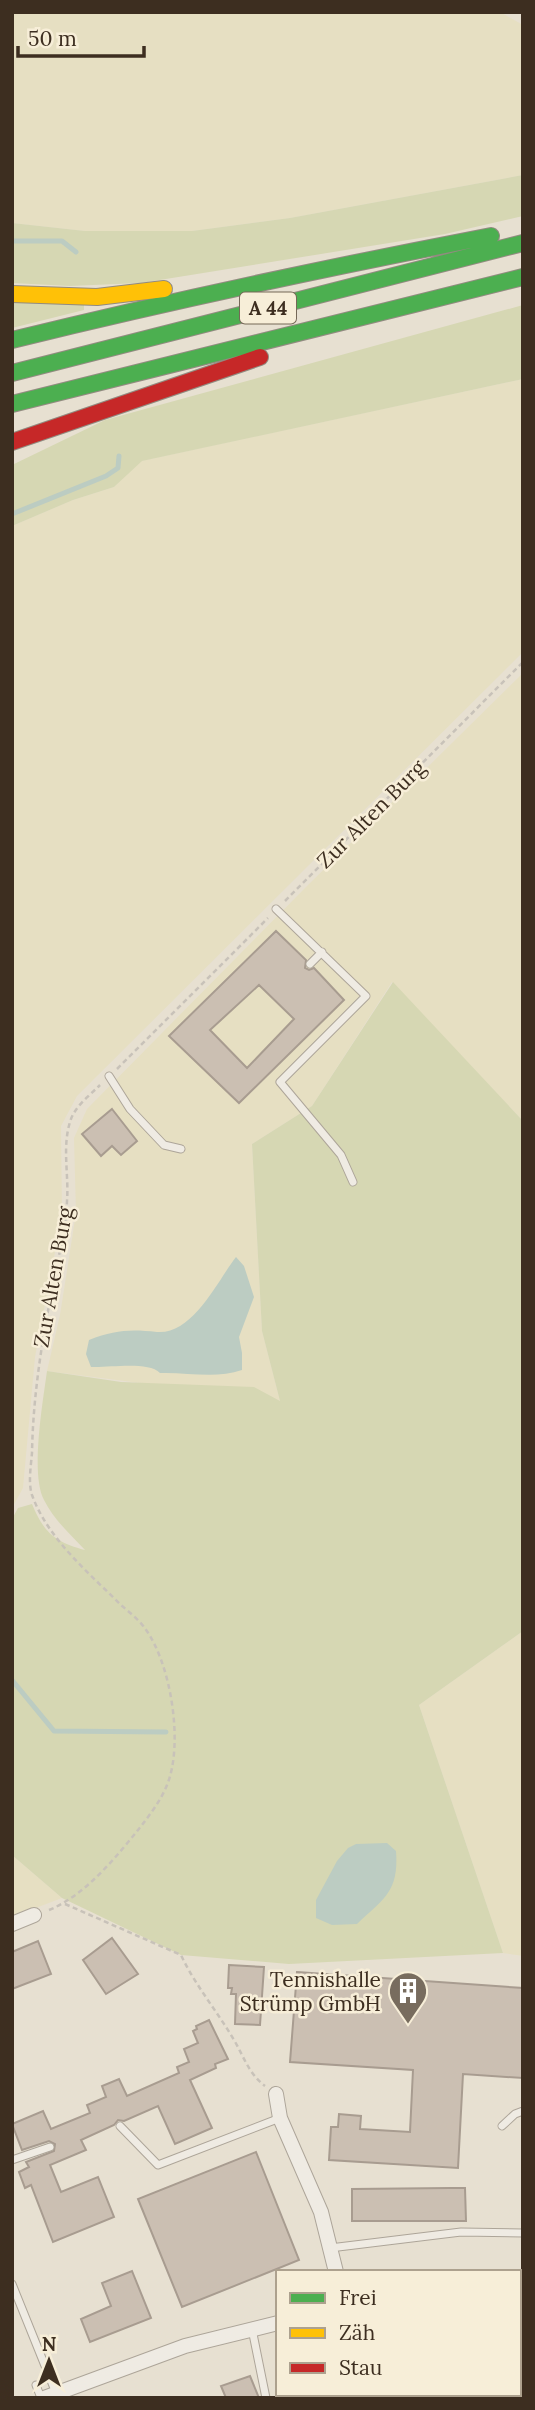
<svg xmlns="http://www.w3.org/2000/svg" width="535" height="2410" viewBox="0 0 535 2410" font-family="Lora,serif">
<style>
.farmland{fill:#e6dfc2}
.green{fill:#d6d7b3}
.water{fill:#bcccc2}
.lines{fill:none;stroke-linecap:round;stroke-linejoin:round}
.stream{stroke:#bcccc2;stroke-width:5}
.building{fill:#cbbfb2;stroke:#a89c90;stroke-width:2;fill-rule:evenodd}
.lane-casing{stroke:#ada599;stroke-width:9}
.street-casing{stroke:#ada599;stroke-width:16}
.fast-casing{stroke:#928b80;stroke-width:18}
.slow-casing{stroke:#928b80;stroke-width:18}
.jam-casing{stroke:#928b80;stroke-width:18}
.path{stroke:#c8c2b9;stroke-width:2.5;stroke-dasharray:5 3.5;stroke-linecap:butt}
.lane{stroke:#efebe3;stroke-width:7}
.street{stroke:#efebe3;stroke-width:14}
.fast{stroke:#4caf50;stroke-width:16}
.slow{stroke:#ffc107;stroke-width:16}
.jam{stroke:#c62828;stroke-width:16}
.labels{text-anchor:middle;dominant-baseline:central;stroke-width:5;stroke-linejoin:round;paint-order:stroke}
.shield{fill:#f7eed8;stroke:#756857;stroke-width:2}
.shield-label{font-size:19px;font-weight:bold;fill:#3d2e20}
.street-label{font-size:21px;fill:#3d2e20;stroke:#f7eed8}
.poi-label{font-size:21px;fill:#3d2e20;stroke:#f7eed8;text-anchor:end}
</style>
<rect width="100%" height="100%" fill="#e7e0d1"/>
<!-- farmland -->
<path class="farmland" d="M12,12h488l23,13v150l-233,43 -98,13h-107l-73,-8z
M523,379v273l-446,444 -16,30 1,89 -27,142 -12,131 -11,20v-982l61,-26 41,-13 27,-26z
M523,673v448l-131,-139 -80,124 -60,38 10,187 18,70 -233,-30 13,-56 16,-102 -2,-75 13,-29 218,-221z
M523,1631v325l-20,-3 -84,-248z
M12,1855l50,43 -50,19z"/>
<!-- green -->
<path class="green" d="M523,175v41l-78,18 -304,49 -71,3 -58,-3v-60l73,8h107l98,-13z
M12,301l72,4v5l-72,18z
M523,305v74l-381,82 -28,26 -41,13 -61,26v-61l93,-45z
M393,982l130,139v510l-104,74 84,248 -214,11 -108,-9 -119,-57 -50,-43v-336l6,-11 14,-4c12,29 23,38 53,46 -15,-16 -31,-30 -41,-50 -14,-26 -1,-99 3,-129l74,11 133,5 26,14 -18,-70 -10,-187 60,-38z"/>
<!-- water -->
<path class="water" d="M236,1257l8,9 10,31 -15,40 3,16v17c-26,9 -55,2 -82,3 -12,-12 -51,-5 -69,-6l-5,-13 3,-14c26,-10 41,-11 68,-8 36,3 61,-52 79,-75z
M387,1843l9,8c3,41 -12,47 -39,73l-25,1 -16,-7v-18l21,-39 11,-13 8,-4z"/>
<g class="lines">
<!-- stream -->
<path class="stream" d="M12,241h50l14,11
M12,514l94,-38 12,-8 1,-12
M12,1680l42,51 112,1"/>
</g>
<!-- building -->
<path class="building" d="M276,931l30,29 -1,8 4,2 5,-2 30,32 -105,103 -70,-67zM259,985l35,34 -47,49 -37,-38z
M112,1109l25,32 -16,14 -9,-9 -11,10 -19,-22z
M112,1938l26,36 -32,20 -23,-34z
M38,1941l13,33 -39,15v-37z
M229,1965l35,2 -4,58 -25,-1 1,-30h-5l1,-6h-4z
M297,1972l226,16v90l-60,-4 -5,94 -129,-8 2,-33h7l1,-13 22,2 -1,13 50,3 3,-62 -123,-8z
M209,2020l19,39 -13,5 1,4 -26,12 22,48 -37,16 -17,-38 -34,15 -6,-1 -4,5 -33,15 5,10 -36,15 11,27 37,-15 16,40 -61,25 -22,-57 -6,3 -6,-16 10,-5 -3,-5 28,-11 1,-7 -6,-3 -27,9 -10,-26 31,-13 8,18 39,-16 -3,-8 19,-8 -4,-11 17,-7 8,17 52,-23 -2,-6 12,-5 -5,-13 14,-6 -5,-12 4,-2 -1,-3z
M256,2152l43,108 -117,47 -44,-108z
M450,2188h15l1,33h-114v-32z
M132,2271l19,47 -61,24 -9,-23 30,-13 -9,-23z
M250,2376l9,22h-33l-5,-12z"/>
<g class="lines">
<!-- lane casing -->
<g class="lane-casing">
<path id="lane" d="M276,909l90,87 -86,86 61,73 12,27
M310,964l12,-12
M109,1076l21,33 34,36 17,4
M120,2126l38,39 122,-47
M502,2126l13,-12 8,-3
M12,2160l38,-13
M330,2248l131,-16 62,1
M12,2284l44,109
M252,2329l14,69
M36,2385l5,13"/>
</g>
<!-- street casing -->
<g class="street-casing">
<path id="street" d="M12,1924l22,-9
M276,2094l4,24 41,94 15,60
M519,2282h4
M44,2398l141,-52 93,-23"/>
</g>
<!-- fast casing -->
<g class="fast-casing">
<path id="fast" d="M12,340c159,-39 318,-73 479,-104
M12,373l511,-130
M12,404l511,-127"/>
</g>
<!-- slow casing -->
<g class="slow-casing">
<path id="slow" d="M12,294l85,3 67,-8"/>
</g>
<!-- jam casing -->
<g class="jam-casing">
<path id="jam" d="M12,442l248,-85"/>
</g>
<!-- path -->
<path class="path" d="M285,901l238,-239
M117,1069l151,-151
M65,1904l116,51c14,30 36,56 53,85 10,17 15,34 31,46
M49,1910c37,-15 68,-54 93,-85 9,-12 19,-25 25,-40 17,-41 4,-123 -23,-158 -6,-8 -15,-15 -23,-22 -33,-33 -73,-66 -89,-110 -4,-12 -1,-30 0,-42 1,-57 10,-113 21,-168 5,-28 13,-56 14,-84 2,-26 -5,-53 3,-79 4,-15 19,-26 30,-37"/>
<!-- lane -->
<use href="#lane" class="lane"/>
<!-- street -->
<use href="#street" class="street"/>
<!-- fast -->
<use href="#fast" class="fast"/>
<!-- slow -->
<use href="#slow" class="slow"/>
<!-- jam -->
<use href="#jam" class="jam"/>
</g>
<!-- icons -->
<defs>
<g id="building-pin" transform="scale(2.0125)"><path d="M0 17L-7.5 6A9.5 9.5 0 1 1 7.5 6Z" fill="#786c5e" stroke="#f7eed8"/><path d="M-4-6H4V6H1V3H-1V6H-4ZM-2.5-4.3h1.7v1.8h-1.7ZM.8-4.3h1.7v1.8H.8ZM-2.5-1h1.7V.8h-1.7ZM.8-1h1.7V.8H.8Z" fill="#fff"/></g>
</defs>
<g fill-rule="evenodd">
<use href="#building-pin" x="408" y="1991"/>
</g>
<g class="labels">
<!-- shield labels -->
<rect class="shield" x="240" y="292.5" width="56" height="31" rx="5"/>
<g class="shield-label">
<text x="268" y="308">A 44</text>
</g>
<!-- street labels -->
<g class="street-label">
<text transform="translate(371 814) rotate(-45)">Zur Alten Burg</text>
<text transform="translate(53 1277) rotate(-80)">Zur Alten Burg</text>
</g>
<!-- poi labels -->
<g class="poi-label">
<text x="381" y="1979">Tennishalle<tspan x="381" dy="24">Strümp GmbH</tspan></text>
</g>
</g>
<!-- border -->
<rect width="535" height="2410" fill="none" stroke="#3d2e20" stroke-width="28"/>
<!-- legend -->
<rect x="276" y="2270" width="245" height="126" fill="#f7eed8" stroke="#ada18e" stroke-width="2"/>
<rect x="290" y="2293" width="35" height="10" fill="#4caf50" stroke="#ada18e" stroke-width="2"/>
<text x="339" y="2305" font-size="21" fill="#3d2e20">Frei</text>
<rect x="290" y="2328" width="35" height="10" fill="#ffc107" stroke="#ada18e" stroke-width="2"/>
<text x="339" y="2340" font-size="21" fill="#3d2e20">Zäh</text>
<rect x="290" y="2363" width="35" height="10" fill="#c62828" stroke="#ada18e" stroke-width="2"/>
<text x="339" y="2375" font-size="21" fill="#3d2e20">Stau</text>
<!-- north arrow -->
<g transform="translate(49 2361)" stroke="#f7eed8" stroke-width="5" paint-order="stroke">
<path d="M0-5L12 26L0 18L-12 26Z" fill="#3d2e20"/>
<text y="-10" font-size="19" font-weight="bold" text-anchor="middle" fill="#3d2e20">N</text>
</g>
<!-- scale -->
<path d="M18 46v10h126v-10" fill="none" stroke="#3d2e20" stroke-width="3.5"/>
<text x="28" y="46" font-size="21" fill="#3d2e20" stroke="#f7eed8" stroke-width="5" paint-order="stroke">50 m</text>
</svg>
